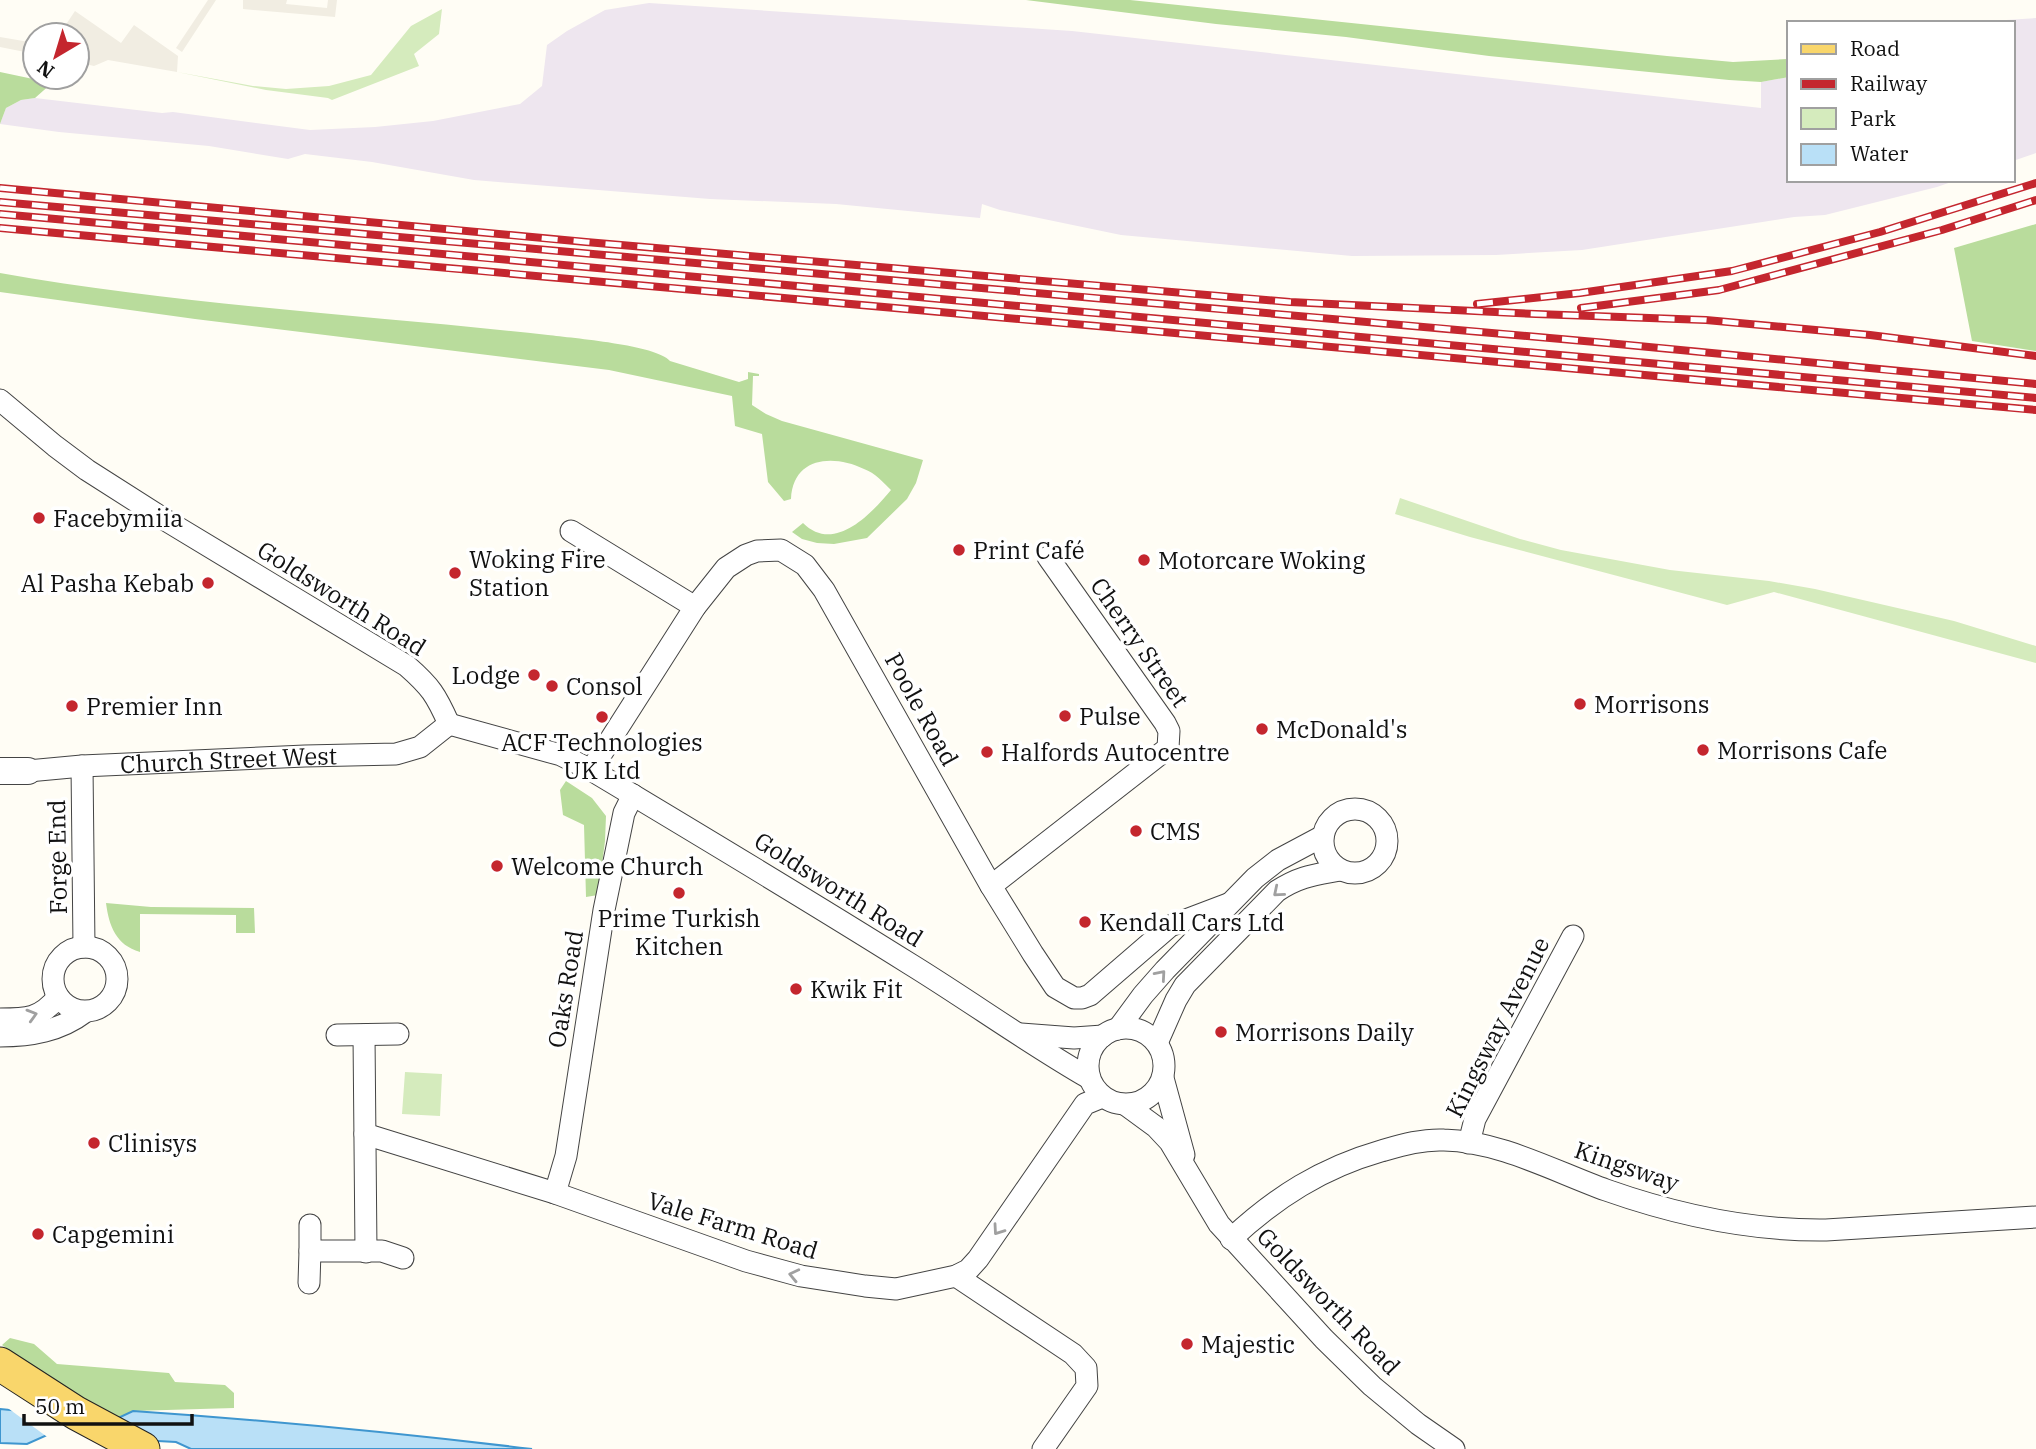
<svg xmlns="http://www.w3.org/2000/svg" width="2036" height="1449" viewBox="0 0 2036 1449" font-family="'IBM Plex Serif',serif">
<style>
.industrial{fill:#eee6ef}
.green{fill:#d5ebbd}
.forest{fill:#b9dc9c}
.plaza{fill:#f1ede2}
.water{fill:#b9e0f7;stroke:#3f96cf;stroke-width:2}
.pier{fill:#fffdf5}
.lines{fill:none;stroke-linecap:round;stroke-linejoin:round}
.minor-casing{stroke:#444;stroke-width:23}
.tertiary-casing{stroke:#444;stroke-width:28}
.primary-casing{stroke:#222;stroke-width:35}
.minor{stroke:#fff;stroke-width:21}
.tertiary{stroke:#fff;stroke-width:26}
.primary{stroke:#f9d66b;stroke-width:33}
.rail-casing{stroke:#c4262e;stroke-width:8}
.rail{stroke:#fff;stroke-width:5;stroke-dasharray:16;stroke-linecap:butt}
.oneway{stroke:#a0a0a0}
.poi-dot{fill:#c4262e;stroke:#fff;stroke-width:2.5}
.labels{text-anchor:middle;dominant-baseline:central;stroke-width:7;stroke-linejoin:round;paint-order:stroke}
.poi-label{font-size:24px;fill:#111;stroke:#fff;text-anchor:start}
.street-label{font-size:24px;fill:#111;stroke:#fff}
</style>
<rect width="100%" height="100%" fill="#fffdf5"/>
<!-- industrial -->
<path class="industrial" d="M649,3l423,28 689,77v-26l28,-5v103h168l-20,7 -112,28 -31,2 -212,33 -86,5 -144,1 -231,-21 -121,-25 -18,-6 -2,14 -144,-14 -126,-5 -236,-19 -102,-18 -67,-8 -17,5 -79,-13 -150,-14 -59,-8 6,-16 15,-8 14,-2 127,15 11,-1 137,18 65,-3 58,-6 87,-17 22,-18 5,-41 20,-14 38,-21z
M2036,18v135l-23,8v-138h-55z"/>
<!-- green -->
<path class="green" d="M442,9l-3,25 -25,20 5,12 -87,34 -4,-2 -62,-8 -89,-18 76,14 33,3 43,-3 42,-11 40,-49z
M1400,498l120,41 41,11 109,20 99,11 46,8 139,32 82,25v17l-262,-71 -47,13 -257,-68 -75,-23z
M405,1072l37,2 -2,42 -38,-2z"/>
<!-- forest -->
<path class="forest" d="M1026,0h104l537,56 66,6 54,-3 2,6v12l-28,5 -32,-2 -240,-24 -143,-19 -130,-13z
M0,72l52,11 -17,15 -14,2 -15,8 -6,16z
M2036,224v127l-64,-10 -18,-93z
M0,273c181,32 365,42 548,62 24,3 109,10 122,26l69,21 9,-3v-7l11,2v2h-6l-1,29 14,9 16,7 141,39 -7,23 -9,16 -40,39 -33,6 -17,-1 -15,-4 -10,-7 11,-9c31,31 68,-9 88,-33 -8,-8 -16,-17 -27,-21 -31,-15 -71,-12 -73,30l-7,2 -16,-19 -6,-48 -27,-8 -3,-30 -123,-26 -414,-51 -195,-27z
M566,781l26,17 14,18 -1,25 -7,54 -12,2 -2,-72 -21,-10 -3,-25z
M106,903l45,4 103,1 1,25h-19v-18l-96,-1v38c-24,-7 -31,-26 -34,-49z
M10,1338l24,6 23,20 112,9 6,9 50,3 9,8v15l-101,3 -19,9 -74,-47 -38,-28z"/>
<!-- plaza -->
<path class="plaza" d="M208,0h8l-34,52 -6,-4z
M243,0h44l-1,4 41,4 1,-8h9l-2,17 -92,-8z
M75,11l46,32 13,-18 44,31 -1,16 -69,-12 -14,6 -17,-4v-27h-18z
M0,37l35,6v11l-35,-7z"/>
<!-- water -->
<path class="water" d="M0,1409l114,11 19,-9c133,9 266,22 399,38h-341l-15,-7 -129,-7 -20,9 -27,-1z"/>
<!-- pier -->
<path class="pier" d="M5,1406l90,9 49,28 -94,-4z"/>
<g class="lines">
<!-- minor casing -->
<g class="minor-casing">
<g id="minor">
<path d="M0,400l55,46 32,24 80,51 240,145c24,21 29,29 42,58"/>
<path d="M571,531l124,76"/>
<path d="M449,724l112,31 30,15c107,64 214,128 319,194 60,37 118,79 179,114"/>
<path d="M82,766l2,181"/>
<path d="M591,770l104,-163 31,-39 20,-13 11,-4 24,-1 24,15 19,25 167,296 42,68 22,33 19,11h8l8,-3 80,-69 58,-22"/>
<path id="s1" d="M28,771l54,-5 223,-10 91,-2 24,-7 29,-23"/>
<circle cx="1355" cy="841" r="32"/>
<path d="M991,886l177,-138 1,-17 -4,-8 -117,-166"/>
<circle cx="85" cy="979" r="32"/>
<path d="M0,1019c27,0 40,0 58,-22"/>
<circle cx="1126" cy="1066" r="38"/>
<path d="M1118,1029l25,-34 22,-25 90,-92 23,-18 45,-24"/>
<path d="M1021,1034l53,4 29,-2"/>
<path d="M337,1035l61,-1"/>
<path d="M364,1035l2,217"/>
<path d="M0,1036c31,0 60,-5 85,-24"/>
<path d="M1157,1043l19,-43 9,-15 92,-94c23,-15 37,-16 63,-21"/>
<path d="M1163,1078l21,77"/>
<path d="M1126,1105l30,22 14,15 49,82 105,115 48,47 46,38 36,25"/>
<path d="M365,1134l190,59 191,68 55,15 64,10 31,3 60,-13 12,-6 10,-11 107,-155 17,-7"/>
<path d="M1469,1143l6,-24 98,-183"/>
<path d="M555,1193l11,-37 38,-246 20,-97 9,-18"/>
<path d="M310,1225v26h72l21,7"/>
<path d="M1231,1239c45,-42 91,-71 150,-88 21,-6 41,-12 63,-11 55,1 112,32 162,50 71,25 144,41 220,40l210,-13"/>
<path d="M956,1276l117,78 13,14 1,18 -44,63"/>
<path d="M309,1283l1,-32"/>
</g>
</g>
<!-- tertiary casing -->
<g class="tertiary-casing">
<path id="tertiary" d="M0,771h28"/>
</g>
<!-- primary casing -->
<g class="primary-casing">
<path id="primary" d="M0,1364l76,49 67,36"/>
</g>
<!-- minor -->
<use href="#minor" class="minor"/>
<!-- tertiary -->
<use href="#tertiary" class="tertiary"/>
<!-- primary -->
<use href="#primary" class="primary"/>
<!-- rail casing -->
<g class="rail-casing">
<path id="rail" d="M0,188l586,54 704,60 246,12 170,6 164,15 166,21
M0,202l1607,141 429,41
M0,214l2036,184
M0,228l2036,182
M1477,304l103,-11 152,-22 148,-39 156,-49
M1581,308l138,-18 223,-60 94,-30"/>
</g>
<!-- rail -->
<use href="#rail" class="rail"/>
</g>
<!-- one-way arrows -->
<defs><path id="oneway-chevron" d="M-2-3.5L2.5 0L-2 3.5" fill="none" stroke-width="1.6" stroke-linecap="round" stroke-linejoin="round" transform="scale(1.75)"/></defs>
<g class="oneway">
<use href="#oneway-chevron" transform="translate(1278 892) rotate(140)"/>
<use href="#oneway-chevron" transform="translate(1161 975) rotate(-49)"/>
<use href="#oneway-chevron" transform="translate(32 1015) rotate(-16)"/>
<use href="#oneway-chevron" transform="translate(998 1230) rotate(125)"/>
<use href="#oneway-chevron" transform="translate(794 1275) rotate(-167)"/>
</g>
<!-- markers -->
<g class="poi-dot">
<circle cx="39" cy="518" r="7"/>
<circle cx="959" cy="550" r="7"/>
<circle cx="1144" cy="560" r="7"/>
<circle cx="455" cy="573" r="7"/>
<circle cx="208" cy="583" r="7"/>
<circle cx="534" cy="675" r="7"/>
<circle cx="552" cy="686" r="7"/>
<circle cx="1580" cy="704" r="7"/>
<circle cx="72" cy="706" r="7"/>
<circle cx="1065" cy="716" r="7"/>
<circle cx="602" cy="717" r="7"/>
<circle cx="1262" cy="729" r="7"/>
<circle cx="1703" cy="750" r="7"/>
<circle cx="987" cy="752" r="7"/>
<circle cx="1136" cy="831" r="7"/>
<circle cx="497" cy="866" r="7"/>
<circle cx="679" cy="893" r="7"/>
<circle cx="1085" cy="922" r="7"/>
<circle cx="796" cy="989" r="7"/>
<circle cx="1221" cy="1032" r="7"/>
<circle cx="94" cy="1143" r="7"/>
<circle cx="38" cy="1234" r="7"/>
<circle cx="1187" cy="1344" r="7"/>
</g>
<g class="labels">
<!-- poi labels -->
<g class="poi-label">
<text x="53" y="518">Facebymiia</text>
<text x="973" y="550">Print Café</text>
<text x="469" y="559">Woking Fire<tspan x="469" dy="28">Station</tspan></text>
<text x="1158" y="560">Motorcare Woking</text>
<text x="194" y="583" text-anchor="end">Al Pasha Kebab</text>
<text x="520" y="675" text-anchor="end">Lodge</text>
<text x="566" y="686">Consol</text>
<text x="1594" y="704">Morrisons</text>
<text x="86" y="706">Premier Inn</text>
<text x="1079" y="716">Pulse</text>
<text x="1276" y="729">McDonald's</text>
<text x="602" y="742" text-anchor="middle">ACF Technologies<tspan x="602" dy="28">UK Ltd</tspan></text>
<text x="1717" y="750">Morrisons Cafe</text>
<text x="1001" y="752">Halfords Autocentre</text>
<text x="1150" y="831">CMS</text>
<text x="511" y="866">Welcome Church</text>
<text x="679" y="918" text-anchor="middle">Prime Turkish<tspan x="679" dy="28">Kitchen</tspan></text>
<text x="1099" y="922">Kendall Cars Ltd</text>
<text x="810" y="989">Kwik Fit</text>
<text x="1235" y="1032">Morrisons Daily</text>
<text x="108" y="1143">Clinisys</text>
<text x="52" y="1234">Capgemini</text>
<text x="1201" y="1344">Majestic</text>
</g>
<!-- street labels -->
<g class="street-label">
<text transform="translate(342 598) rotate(32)">Goldsworth Road</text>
<text transform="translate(1140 642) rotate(55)">Cherry Street</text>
<text transform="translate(922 709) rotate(61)">Poole Road</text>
<text stroke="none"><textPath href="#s1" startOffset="201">Church Street West</textPath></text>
<text transform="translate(57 857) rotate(-91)">Forge End</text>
<text transform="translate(839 889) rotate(32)">Goldsworth Road</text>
<text transform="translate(565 989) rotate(-81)">Oaks Road</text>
<text transform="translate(1497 1027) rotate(-63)">Kingsway Avenue</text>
<text transform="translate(1627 1166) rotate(19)">Kingsway</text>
<text transform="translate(733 1225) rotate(17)">Vale Farm Road</text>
<text transform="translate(1329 1301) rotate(46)">Goldsworth Road</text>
</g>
</g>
<!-- legend -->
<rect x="1787" y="21" width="228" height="161" fill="#ffffff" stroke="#a0a0a0" stroke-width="2"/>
<rect x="1801" y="44" width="35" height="10" fill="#f9d66b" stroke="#a0a0a0" stroke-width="2"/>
<text x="1850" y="56" font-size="21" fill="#111111">Road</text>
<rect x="1801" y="79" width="35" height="10" fill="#c4262e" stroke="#a0a0a0" stroke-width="2"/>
<text x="1850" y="91" font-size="21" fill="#111111">Railway</text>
<rect x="1801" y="108" width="35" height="21" fill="#d5ebbd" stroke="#a0a0a0" stroke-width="2"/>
<text x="1850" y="126" font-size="21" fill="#111111">Park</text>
<rect x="1801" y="144" width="35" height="21" fill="#b9e0f7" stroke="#a0a0a0" stroke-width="2"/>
<text x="1850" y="161" font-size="21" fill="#111111">Water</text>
<!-- north arrow -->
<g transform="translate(56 56) rotate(218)"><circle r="33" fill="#ffffff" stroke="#a0a0a0" stroke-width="2"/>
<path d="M0-5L12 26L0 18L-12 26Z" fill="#c4262e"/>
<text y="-10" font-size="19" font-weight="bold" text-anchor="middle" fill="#111111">N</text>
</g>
<!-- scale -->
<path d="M24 1414v10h168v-10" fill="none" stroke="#111111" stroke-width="3.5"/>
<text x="35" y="1414" font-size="21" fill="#111111" stroke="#ffffff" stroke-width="5" paint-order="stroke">50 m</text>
</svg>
